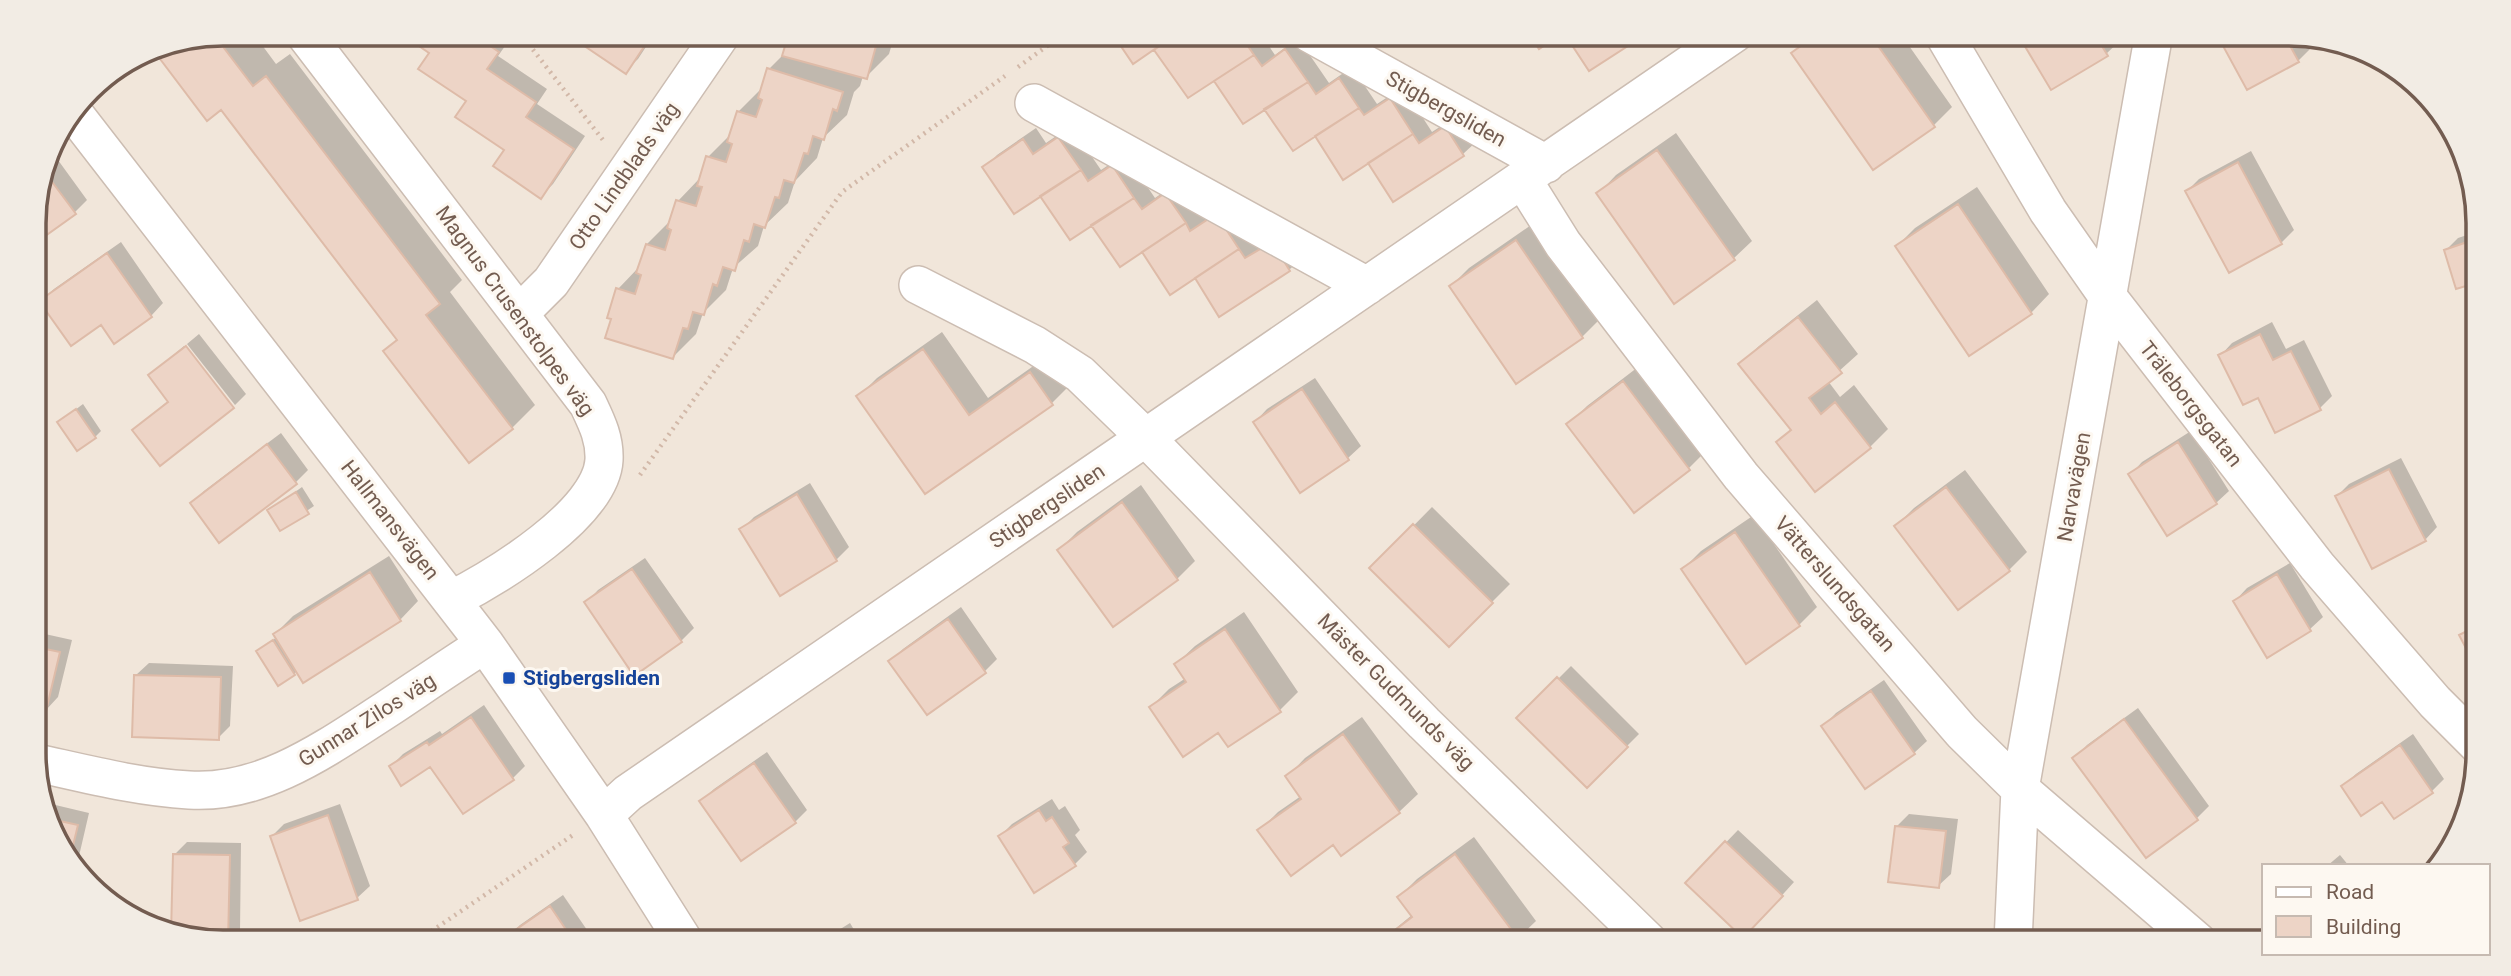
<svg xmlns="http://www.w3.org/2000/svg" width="2511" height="976" viewBox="0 0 2511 976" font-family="Roboto,sans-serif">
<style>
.residential{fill:#f1e6da}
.shadow{fill:#0003}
.building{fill:#edd4c6;stroke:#debba8;stroke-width:2}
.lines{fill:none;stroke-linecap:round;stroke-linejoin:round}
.street-casing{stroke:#ccbdb2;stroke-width:40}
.path{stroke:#d2b8a8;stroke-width:4.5;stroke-dasharray:2 5;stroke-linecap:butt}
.street{stroke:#fff;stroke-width:37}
.transit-dot{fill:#1a4fb4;stroke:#fdf8f1;stroke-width:2.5}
.labels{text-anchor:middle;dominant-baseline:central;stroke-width:6;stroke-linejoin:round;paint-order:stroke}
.street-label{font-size:21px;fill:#735c50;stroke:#fdf8f1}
.transit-label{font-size:21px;font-weight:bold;fill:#164399;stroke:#fdf8f1;text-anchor:start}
.rim{fill:none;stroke:#735c50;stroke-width:3.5}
</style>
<rect width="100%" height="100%" fill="#fbf4eb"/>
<!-- residential -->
<path class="residential" d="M223,33h2065l62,10 88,64 38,90 2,556 -10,62 -37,51h-167v76l-2041,1 -62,-10 -81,-55 -43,-88 -3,-580 19,-71 44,-59 53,-32z"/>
<!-- shadow -->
<path class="shadow" d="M222,33h31l23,31 14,-10 172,226 -12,12 85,113 -23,23 -43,33 -84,-110 13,-13 -177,-231 -68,-60z
M403,33h98l9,6 -12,17 49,33 -10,15 48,32 -32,48 -12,12 -110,-144z
M585,33h70l-17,26 -13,12z
M791,33h107l-4,4 -5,17 -23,23 -3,-1 -3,10 -6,6 -7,23 -24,23 -6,20 -22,23 -7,22 -24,23 -6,20 -25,22 -7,22 -23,23 -7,21 -23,23 -60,-39 5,-29 22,-23 7,-22 23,-23 8,-20 22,-23 8,-21 24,-24 6,-21 23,-23 8,-20 16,-16z
M1114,33h146l15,22 23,-17 31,45 23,-16 25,37 26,-17 29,45 26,-17 18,27 -13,12 -69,45 -25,-38 -155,-82 -25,17 -34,-49z
M1814,33h86l52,74 -18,18 -141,-72z
M2020,33h103l2,3 -19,18z
M2218,33h70l15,3 7,13 -12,12z
M1071,126l30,44 24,-16 30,44 23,-16 26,37 25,-16 73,54 -13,13 -69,44 -25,-38 -154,-82 -56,-26 12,-13 39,-27 10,15z
M1676,133l76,108 -19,18 -135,-65 18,-19z
M50,149l37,51 -13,13 -40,29v-32z
M2251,151l43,79 -13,13 -94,-52 12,-12z
M1977,187l72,107 -18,19 -134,-67 18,-18z
M1534,223l66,96 -18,18 -131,-51 18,-18z
M2476,232v49l-18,6 -12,-37 12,-12z
M121,242l42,61 -12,13 -50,6 -60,-21 13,-12z
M1817,300l41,54 -30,27 12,16 14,-12 34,44 -18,18 -92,-5 14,-14 -52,-64 19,-18z
M2272,322l14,27 18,-9 28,56 -12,12 -61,-12 -39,-40 12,-13z
M942,332l46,66 61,-43 21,30 -18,18 -126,89 -67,-96 18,-18z
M199,334l47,60 -11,11 -48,-61z
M184,346l48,61 -98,23 35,-30 -19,-25z
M1642,364l65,86 -18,18 -55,43 -65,-87 18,-18z
M1315,378l46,68 -13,12 -47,32 -46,-68 12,-13z
M83,404l18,27 -6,6 -36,-15z
M2191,431l38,60 -13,12 -86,-28 12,-13z
M281,433l27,37 -12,12 -76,58 -28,-37 12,-12z
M2401,458l36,69 -12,13 -88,-44 12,-12z
M1965,470l62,82 -18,18 -113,-44 18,-18z
M810,483l39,64 -13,13 -55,34 -40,-64 13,-13z
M1141,485l54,76 -18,18 -64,46 -54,-75 18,-18z
M302,487l12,19 -33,22 -11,-18z
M1432,507l78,77 -61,61 -77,-77z
M1754,515l63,92 -18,18 -116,-56 18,-18z
M389,556l29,45 -18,19 -96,60 -6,-10 -4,4 -35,-23 18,-14 -2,-3 18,-18z
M645,558l49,70 -13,13 -46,32 -49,-70 12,-13z
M2290,563l33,54 -13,12 -42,26 -33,-54 12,-13z
M961,607l36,52 -12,12 -58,41 -36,-51 12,-12z
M1244,612l54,80 -18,18 -51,35 -10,-14 -68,-24 18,-18 17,-11 -10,-14 19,-18z
M2477,621v46l-16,-32z
M36,632l36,8 -14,57 -12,13 -10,-3z
M149,663l84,3 -3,60 -12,12 -82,-63z
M1571,666l68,68 -52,52 -68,-68z
M1884,680l43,61 -13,12 -48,33 -43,-60 13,-13z
M484,705l41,61 -12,12 -50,34 -32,-47 -40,1 12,-12 37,-23 2,3z
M2138,708l71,98 -12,12 -51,38 -71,-98 12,-13z
M1362,717l56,77 -19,18 -65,31 -74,-13 18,-18 23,-16 -14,-19 18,-19z
M2413,734l31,45 -13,13 -88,-6 13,-12z
M767,752l40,58 -12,12 -94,-21 13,-12z
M1052,799l7,11 6,-4 15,24 -5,5 12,17 -13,13 -74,-29 12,-12z
M47,803l42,10 -13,56 -32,-63z
M340,804l30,82 -13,12 -85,-62 12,-12z
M1909,814l49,5 -7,55 -13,12 -41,-60z
M1738,830l56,52 -38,42 -69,-41z
M1474,837l62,84 -23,22h-135l34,-28 -13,-18 18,-18z
M187,842l54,1 -1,89 -11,11 -56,-8 1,-80z
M2340,855l9,11h-22z
M563,895l33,48h-85l-3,-6 12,-12z
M850,923l12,20h-44z
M2129,931l8,11h-24z
M1130,937l4,6h-12z"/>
<!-- building -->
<path class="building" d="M400,33h71l28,19 -12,17 49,33 -10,15 48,32 -33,50 -48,-33 11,-16 -49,-33 11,-16 -48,-32 11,-16z
M583,33h70l-27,41 -49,-33z
M789,33l22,6 2,-6h83l-2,6 -15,-4 -12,44 -85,-23z
M1112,33h66l-45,31z
M1178,33h25l4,6 8,-6h24l15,22 -66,43 -34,-48z
M1528,33h35l-24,16z
M1564,33h84l-59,38z
M1819,33h50l66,94 -62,43 -82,-117z
M2017,33h77l14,23 -57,34z
M2216,33h67l16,29 -52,28z
M214,35l39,51 13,-10 174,228 -14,11 87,114 -44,34 -86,-112 14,-11 -176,-230 -14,11 -56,-74z
M1285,49l23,33 -65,42 -29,-43 40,-26 8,11z
M767,68l76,24 -6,19 -4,-2 -9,31 -11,-4 -5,18 -4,-1 -10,30 -10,-3 -5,18 -4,-1 -10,31 -11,-4 -5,18 -5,-2 -9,31 -12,-4 -6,19 -4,-2 -9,31 -11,-3 -5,17 -5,-1 -10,31 -68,-21 6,-19 -4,-1 9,-30 19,6 6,-19 -5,-2 10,-29 19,6 6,-20 -4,-2 9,-28 20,6 6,-19 -5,-1 9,-30 20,6 6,-18 -5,-2 10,-31 19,6 6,-17 -4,-2z
M1339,78l20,30 -66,43 -29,-42 44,-27 8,12z
M1390,98l23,36 -70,46 -28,-44 44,-28 5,7z
M1445,126l19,30 -71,46 -25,-39 45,-29 6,9z
M1058,137l23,33 -67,44 -32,-47 41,-28 10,15z
M1657,150l78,110 -61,44 -78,-111z
M2238,162l44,82 -53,29 -44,-82z
M1112,165l22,33 -64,42 -30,-44 41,-26 7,11z
M44,171l32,43 -42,30v-34z
M1165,193l21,30 -66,44 -29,-42 43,-27 8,11z
M1958,204l74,110 -63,42 -74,-110z
M1216,214l23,35 -69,46 -28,-43 44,-29 4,8z
M2476,239v44l-20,6 -12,-39z
M1516,240l67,98 -67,46 -67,-98z
M1272,242l18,29 -71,46 -24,-39 44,-29 6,9z
M107,253l45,64 -38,27 -13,-19 -30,21 -32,-45z
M1798,317l44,56 -33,25 12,16 14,-12 36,46 -56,44 -39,-50 15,-12 -53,-66z
M2260,334l13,26 18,-9 30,59 -46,23 -17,-35 -15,7 -25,-50z
M186,346l48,62 -74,58 -28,-36 36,-28 -20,-27z
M923,349l46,66 61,-43 23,33 -128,89 -69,-98z
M1623,381l67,89 -56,43 -68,-89z
M1302,389l47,71 -49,33 -47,-71z
M76,409l20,29 -19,13 -20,-29z
M2178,442l39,62 -50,32 -39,-62z
M267,444l30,40 -78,59 -29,-40z
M2389,469l37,72 -54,28 -37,-73z
M1946,487l64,84 -52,39 -64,-84z
M296,492l13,22 -29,17 -13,-21z
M797,494l40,67 -57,35 -41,-67z
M1122,502l56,78 -65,47 -56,-77z
M1413,524l80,79 -44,44 -80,-79z
M1735,532l65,94 -54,38 -65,-95z
M632,569l50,73 -48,34 -50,-74z
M370,572l31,49 -98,62 -30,-49z
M2277,574l34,57 -44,27 -34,-57z
M948,619l38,54 -59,42 -39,-54z
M2477,626l1,45 -19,-36z
M1225,629l56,83 -53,35 -10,-14 -35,24 -34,-50 37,-25 -12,-18z
M273,640l22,35 -17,11 -22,-35z
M36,647l24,5 -14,59 -10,-2z
M134,675l87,2 -2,63 -87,-3z
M1557,677l71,70 -41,41 -71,-70z
M1871,691l44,63 -50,35 -44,-63z
M471,717l43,63 -51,34 -33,-47 -29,19 -12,-20 38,-24 2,3z
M2124,719l74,101 -52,38 -74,-100z
M1343,734l57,79 -59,43 -8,-11 -42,31 -34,-46 44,-31 -16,-23z
M2400,745l33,48 -39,26 -12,-17 -21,14 -20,-30z
M754,763l42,60 -55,38 -42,-60z
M1039,810l7,11 6,-4 17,26 -6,4 13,19 -42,27 -36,-57z
M328,815l30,85 -58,21 -30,-85z
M51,819l27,6 -8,33z
M1895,826l51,5 -7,57 -51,-6z
M1725,841l58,55 -40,42 -58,-55z
M173,854l57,1 -2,88 -57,-9z
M1455,854l64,86 -3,3h-138l34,-26 -15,-20z
M550,906l25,37h-66l-4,-6z
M837,934l5,9h-19z"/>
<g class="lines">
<!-- street casing -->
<g class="street-casing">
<path id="street" d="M304,33l284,371c9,19 17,35 16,56 -3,54 -108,117 -153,140
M1309,33l237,131
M1943,33l105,178 60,86 209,269 118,136 43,43
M1034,103l333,183
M73,112l412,532 119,171 81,128
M1523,180l40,64 178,232 221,256 58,57 178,153
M918,285l117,60 45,29 66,64 278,285 225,219
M520,313l31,-31 171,-249
M37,763c50,11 100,24 152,27 74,5 139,-43 198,-81 33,-22 65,-44 98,-65
M604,815l24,-22 1107,-760
M2013,942l7,-153 134,-756"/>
</g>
<!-- path -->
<path class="path" d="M520,33l83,107
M1018,67l47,-34
M640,475l202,-283 163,-116
M414,943l159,-108"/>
<!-- street -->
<use href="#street" class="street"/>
</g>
<!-- markers -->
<rect class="transit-dot" x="502" y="671" width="14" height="14" rx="3.5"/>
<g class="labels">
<!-- street labels -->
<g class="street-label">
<text transform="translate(1446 109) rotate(29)">Stigbergsliden</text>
<text transform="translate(624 176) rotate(-55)">Otto Lindblads väg</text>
<text transform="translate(515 311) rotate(54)">Magnus Crusenstolpes väg</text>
<text transform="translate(2191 404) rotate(52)">Träleborgsgatan</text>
<text transform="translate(2074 487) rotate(-80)">Narvavägen</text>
<text transform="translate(1047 506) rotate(-34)">Stigbergsliden</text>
<text transform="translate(390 520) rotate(52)">Hallmansvägen</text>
<text transform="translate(1835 584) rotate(49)">Vätterslundsgatan</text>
<text transform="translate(1396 692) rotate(45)">Mäster Gudmunds väg</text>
<text transform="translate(367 720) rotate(-32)">Gunnar Zilos väg</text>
</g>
<!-- transit labels -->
<g class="transit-label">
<text x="523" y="678">Stigbergsliden</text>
</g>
</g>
<!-- crop -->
<path d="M0 0H2511V976H0ZM223 46H2289A177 177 0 0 1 2466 223V753A177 177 0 0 1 2289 930H223A177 177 0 0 1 46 753V223A177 177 0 0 1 223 46Z" fill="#f2ece4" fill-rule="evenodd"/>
<path class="rim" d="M223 46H2289A177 177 0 0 1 2466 223V753A177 177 0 0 1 2289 930H223A177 177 0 0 1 46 753V223A177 177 0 0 1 223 46Z"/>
<!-- legend -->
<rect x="2262" y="864" width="228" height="91" fill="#fdf8f1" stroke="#c6bab1" stroke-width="2"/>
<rect x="2276" y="887" width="35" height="10" fill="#ffffff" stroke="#c6bab1" stroke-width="2"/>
<text x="2326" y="899" font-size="21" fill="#735c50">Road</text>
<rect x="2276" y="916" width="35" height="21" fill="#edd4c6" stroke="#c6bab1" stroke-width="2"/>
<text x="2326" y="934" font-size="21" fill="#735c50">Building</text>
</svg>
